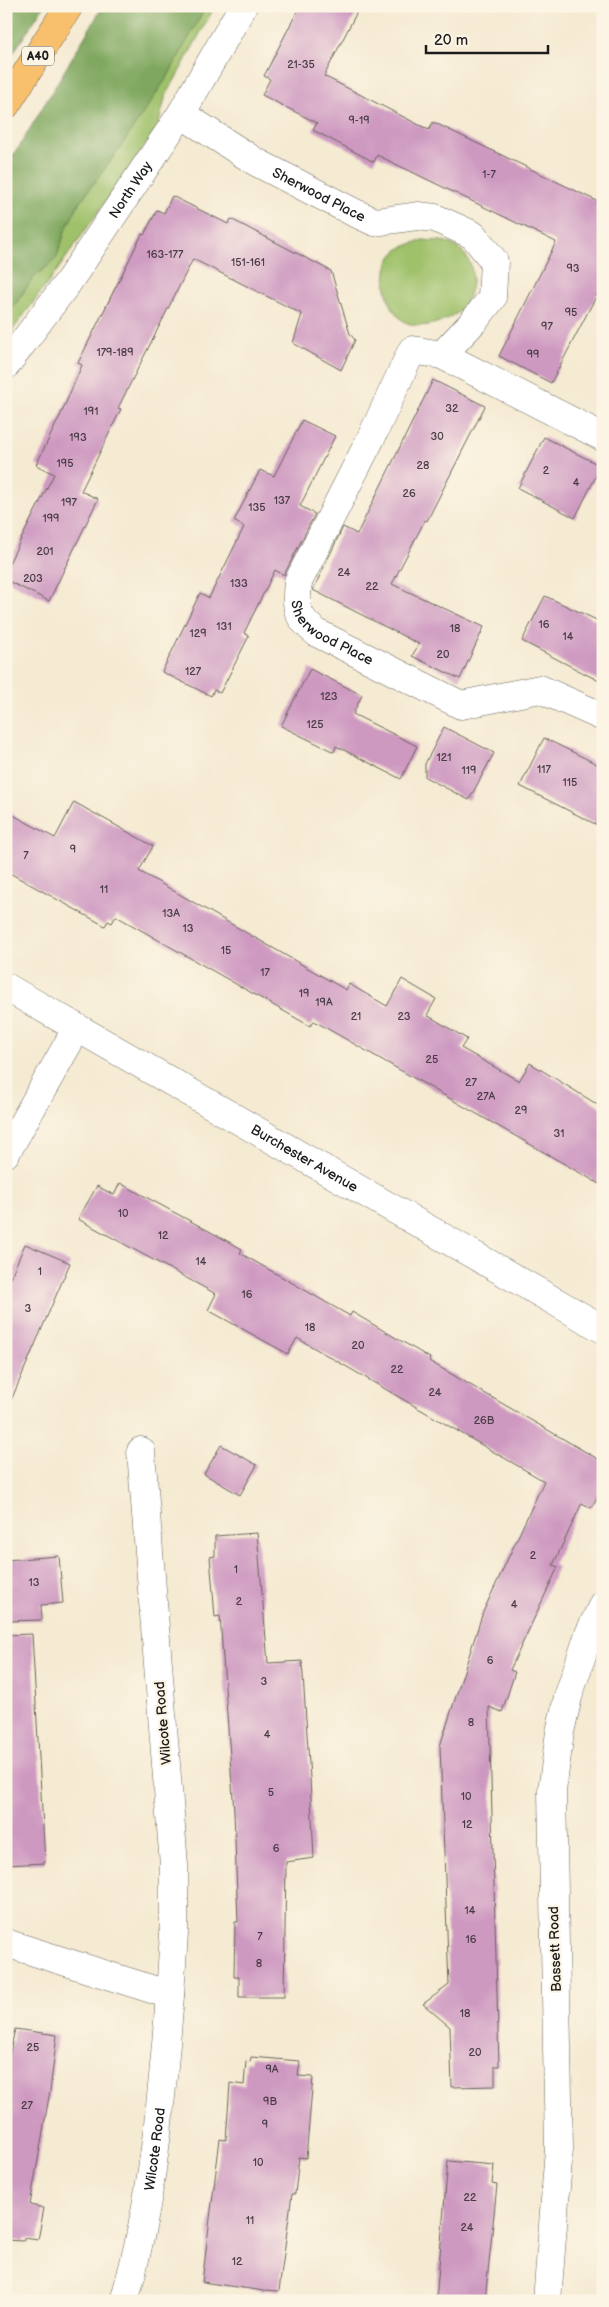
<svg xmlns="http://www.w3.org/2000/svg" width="609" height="2307" viewBox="0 0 609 2307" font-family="'Balsamiq Sans',sans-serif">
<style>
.green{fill:#9fc16b;stroke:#5e6e44}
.forest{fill:#7fa75f;stroke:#4e623e}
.building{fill:#ce99c1}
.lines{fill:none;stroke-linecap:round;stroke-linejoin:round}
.minor-casing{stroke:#68645c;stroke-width:29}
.highway-casing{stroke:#68645c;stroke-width:29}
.minor{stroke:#fff;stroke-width:28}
.highway{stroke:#f8bf6c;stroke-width:28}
.labels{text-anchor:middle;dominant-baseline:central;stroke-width:4.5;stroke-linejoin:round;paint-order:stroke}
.number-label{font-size:11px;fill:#483b45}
.shield{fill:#fcf5e5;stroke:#5f5d58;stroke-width:1}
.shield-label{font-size:12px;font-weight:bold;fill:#1c1c1c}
.street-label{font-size:14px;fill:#1c1c1c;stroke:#fcf5e5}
</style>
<rect width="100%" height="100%" fill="#fcf5e5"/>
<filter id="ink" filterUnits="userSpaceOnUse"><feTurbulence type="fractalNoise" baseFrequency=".02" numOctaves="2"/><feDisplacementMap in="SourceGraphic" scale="10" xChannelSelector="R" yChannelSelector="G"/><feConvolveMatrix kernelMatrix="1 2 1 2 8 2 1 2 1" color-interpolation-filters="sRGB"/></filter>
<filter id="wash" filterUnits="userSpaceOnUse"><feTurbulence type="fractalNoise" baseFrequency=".0096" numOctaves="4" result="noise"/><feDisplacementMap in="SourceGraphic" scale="20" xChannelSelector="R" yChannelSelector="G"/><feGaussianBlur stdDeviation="1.12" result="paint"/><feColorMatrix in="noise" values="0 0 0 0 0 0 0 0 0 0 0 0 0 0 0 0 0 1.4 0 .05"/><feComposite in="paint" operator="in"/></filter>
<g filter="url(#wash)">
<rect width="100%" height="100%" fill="#f5ead2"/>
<!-- green -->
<path class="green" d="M205,6h10l-50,92 -7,29 -102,145 -50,67v-21l27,-40 23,-19 10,-30 13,-26 40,-54z
M423,240c7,1 16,0 23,2 29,10 32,38 19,62 -4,8 -13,13 -21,16 -10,5 -25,8 -37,3 -21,-10 -30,-54 -12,-71 7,-6 19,-9 28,-12z"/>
<!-- forest -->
<path class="forest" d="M6,6h38l-38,58z
M103,6h103l-38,70 -49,73 -40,54 -13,26 -10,30 -23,19 -27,40v-154l13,-17z"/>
<g id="blocks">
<!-- building -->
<path class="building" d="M300,6h60l-36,70 105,54 4,-8 170,82v79l-52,100 -52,-27 57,-114 -179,-87 -3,7 -61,-32 4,-7 -55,-28 8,-16 -6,-3z
M172,196l56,28 3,-5 100,52 19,63 5,6 -14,30 -48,-27 9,-29 -109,-55 -75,149 3,1 -40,82 17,8 -49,102 -43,-21v-11l48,-95 -18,-9 25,-51 21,-49 -4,-2 64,-129 2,1 13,-25 7,3z
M433,380l52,26 -58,115 -2,-1 -33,64 92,43 -24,52 -48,-23 7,-12 -106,-54 30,-63 14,7z
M302,420l33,16 -35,70 15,8 -31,61 -9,-5 -31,63 5,3 -29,57 -6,-3 -3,6 -49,-24 38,-79 9,5 35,-71 -10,-6 26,-51 14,6z
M544,437l57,29 -26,52 -57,-30z
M545,596l58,27v60l-81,-42z
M310,669l52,26 -9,19 64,32 -16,33 -65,-33 -2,6 -53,-26z
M444,727l50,26 -25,47 -44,-23v-13z
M544,738l59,29v61l-83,-42z
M74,802l79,44 -14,25 80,46 127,73 3,-6 38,22 15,-27 34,20 -9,16 40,24 -6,9 58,33 11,-18 73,45v78l-289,-165 -4,5 -194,-110 -4,7 -4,-2 -3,5 -99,-55v-60l49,27z
M120,1183l122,66 -2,4 110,63 2,-4 78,46 -1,3 174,101v26l-12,20 -9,-5 -29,62 5,2 -48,103 5,2 -13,40 -13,-5 10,359h-4v20l-43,1 -2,-60 -27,-23 26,-19 -9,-239 43,-134 61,-131 -247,-143 -9,16 -80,-44 8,-16 -138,-75 19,-33 17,9z
M25,1244l45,19 -64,149v-124z
M221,1445l36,20 -17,30 -36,-21z
M257,1533l11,130 34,-2 8,117 4,80 -28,4 -2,135h-45v-20h-5l1,-55h3l-4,-110 -14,-196 -5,1 -5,-60 5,-1v-20z
M59,1556l4,47 -22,2 1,15 -36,1v-61z
M32,1634l13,229 -39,2v-230z
M15,2029l42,6 -7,56 -20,114 14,3 -6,32 -14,-2v3l-18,-1v-170z
M251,2057l49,4 -2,15 15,1 -7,81 -7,-1 -4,37h-3l-13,97 -14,-1 -1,1 -62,-9 18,-143 6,1 4,-57 14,2 2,-24 4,1z
M448,2161l46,4 -2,19 5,1 -12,116h-49z"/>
</g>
</g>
<g filter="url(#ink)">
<use href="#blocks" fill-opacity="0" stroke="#68645c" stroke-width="1"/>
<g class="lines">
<!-- minor casing -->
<g class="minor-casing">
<g id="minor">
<path id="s1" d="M181,114l75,48 97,50 22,10 43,-6 17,2 38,17 21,26 -2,37 -18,23 -32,34"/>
<path id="s2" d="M6,365l63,-84 112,-167 62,-108"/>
<path id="s3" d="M603,437l-161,-82 -30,-5 -41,88 -73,144c-3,26 -2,35 19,51l144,72 79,-16 63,28"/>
<path id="s4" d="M6,987l597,342"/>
<path d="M6,1153l71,-125"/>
<path d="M6,1943l164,52 4,-62v-68l-33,-414"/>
<path id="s5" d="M124,2301c29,-99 38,-204 46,-306"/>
<path d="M547,2301l12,-152 -7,-358 8,-59 8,-35 21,-63 14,-30"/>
</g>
</g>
<!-- highway casing -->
<g class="highway-casing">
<path id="highway" d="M6,105l63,-99"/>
</g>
<!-- minor -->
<use href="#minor" class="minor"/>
<!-- highway -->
<use href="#highway" class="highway"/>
</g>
</g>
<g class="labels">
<!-- number labels -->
<g class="number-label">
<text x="301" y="64">21-35</text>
<text x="359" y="120">9-19</text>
<text x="489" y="174">1-7</text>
<text x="165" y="254">163-177</text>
<text x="248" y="262">151-161</text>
<text x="573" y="268">93</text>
<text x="571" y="312">95</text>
<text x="547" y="326">97</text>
<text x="115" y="352">179-189</text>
<text x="533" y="354">99</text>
<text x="452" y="408">32</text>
<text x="91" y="411">191</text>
<text x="437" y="436">30</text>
<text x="78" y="437">193</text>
<text x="65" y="463">195</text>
<text x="423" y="465">28</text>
<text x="546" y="470">2</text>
<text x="576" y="482">4</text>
<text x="409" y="493">26</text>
<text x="282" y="500">137</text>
<text x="69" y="502">197</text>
<text x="257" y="507">135</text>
<text x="51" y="518">199</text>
<text x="45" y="551">201</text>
<text x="344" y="572">24</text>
<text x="33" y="578">203</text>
<text x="239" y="583">133</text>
<text x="372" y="586">22</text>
<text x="544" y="624">16</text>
<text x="224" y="626">131</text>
<text x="455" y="628">18</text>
<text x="198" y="633">129</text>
<text x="568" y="636">14</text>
<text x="443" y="654">20</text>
<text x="193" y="671">127</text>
<text x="329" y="696">123</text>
<text x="315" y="724">125</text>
<text x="444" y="757">121</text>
<text x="544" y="769">117</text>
<text x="469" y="770">119</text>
<text x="570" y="782">115</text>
<text x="73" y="849">9</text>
<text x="26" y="855">7</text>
<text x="104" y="889">11</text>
<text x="171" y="913">13A</text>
<text x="188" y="928">13</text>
<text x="226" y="950">15</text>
<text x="265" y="972">17</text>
<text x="304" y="993">19</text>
<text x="324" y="1002">19A</text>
<text x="356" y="1016">21</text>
<text x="404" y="1016">23</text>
<text x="432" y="1059">25</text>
<text x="471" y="1082">27</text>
<text x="486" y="1096">27A</text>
<text x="521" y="1110">29</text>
<text x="559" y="1133">31</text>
<text x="123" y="1213">10</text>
<text x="163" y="1235">12</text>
<text x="201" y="1261">14</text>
<text x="40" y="1271">1</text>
<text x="247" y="1294">16</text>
<text x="28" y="1308">3</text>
<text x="310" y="1327">18</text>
<text x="358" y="1345">20</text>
<text x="397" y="1369">22</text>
<text x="435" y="1392">24</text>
<text x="484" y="1420">26B</text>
<text x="533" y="1555">2</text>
<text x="236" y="1569">1</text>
<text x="34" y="1582">13</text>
<text x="239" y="1601">2</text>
<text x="514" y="1604">4</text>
<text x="490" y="1660">6</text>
<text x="264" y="1681">3</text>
<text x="471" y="1722">8</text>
<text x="267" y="1734">4</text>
<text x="271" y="1792">5</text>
<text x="466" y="1796">10</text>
<text x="467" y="1824">12</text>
<text x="276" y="1848">6</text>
<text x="470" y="1910">14</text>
<text x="260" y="1936">7</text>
<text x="471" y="1939">16</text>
<text x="259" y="1963">8</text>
<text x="465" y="2013">18</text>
<text x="33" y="2047">25</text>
<text x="475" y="2052">20</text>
<text x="272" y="2069">9A</text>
<text x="270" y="2101">9B</text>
<text x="27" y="2105">27</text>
<text x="265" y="2124">9</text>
<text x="258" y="2162">10</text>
<text x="470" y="2197">22</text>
<text x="250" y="2220">11</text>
<text x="467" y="2227">24</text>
<text x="237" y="2261">12</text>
</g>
<!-- shield labels -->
<rect class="shield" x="22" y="46.5" width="32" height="19" rx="4"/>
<g class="shield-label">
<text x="38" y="56">A40</text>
</g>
<!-- street labels -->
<g class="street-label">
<text stroke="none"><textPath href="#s2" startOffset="215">North Way</textPath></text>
<text stroke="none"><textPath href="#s1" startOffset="160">Sherwood Place</textPath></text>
<text stroke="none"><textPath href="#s3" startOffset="539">Sherwood Place</textPath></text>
<text stroke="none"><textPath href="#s4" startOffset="344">Burchester Avenue</textPath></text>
<text transform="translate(163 1723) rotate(-95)">Wilcote Road</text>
<text transform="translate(555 1949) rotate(-92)">Bassett Road</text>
<text stroke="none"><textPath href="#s5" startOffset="155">Wilcote Road</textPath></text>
</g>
</g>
<!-- margin -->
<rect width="609" height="2307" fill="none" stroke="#fcf5e5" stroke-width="25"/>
<!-- scale -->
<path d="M426 45v8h122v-8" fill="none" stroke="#1c1c1c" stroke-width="2.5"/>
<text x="434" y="45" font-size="15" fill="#1c1c1c" stroke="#fcf5e5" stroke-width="4" paint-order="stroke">20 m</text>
</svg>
